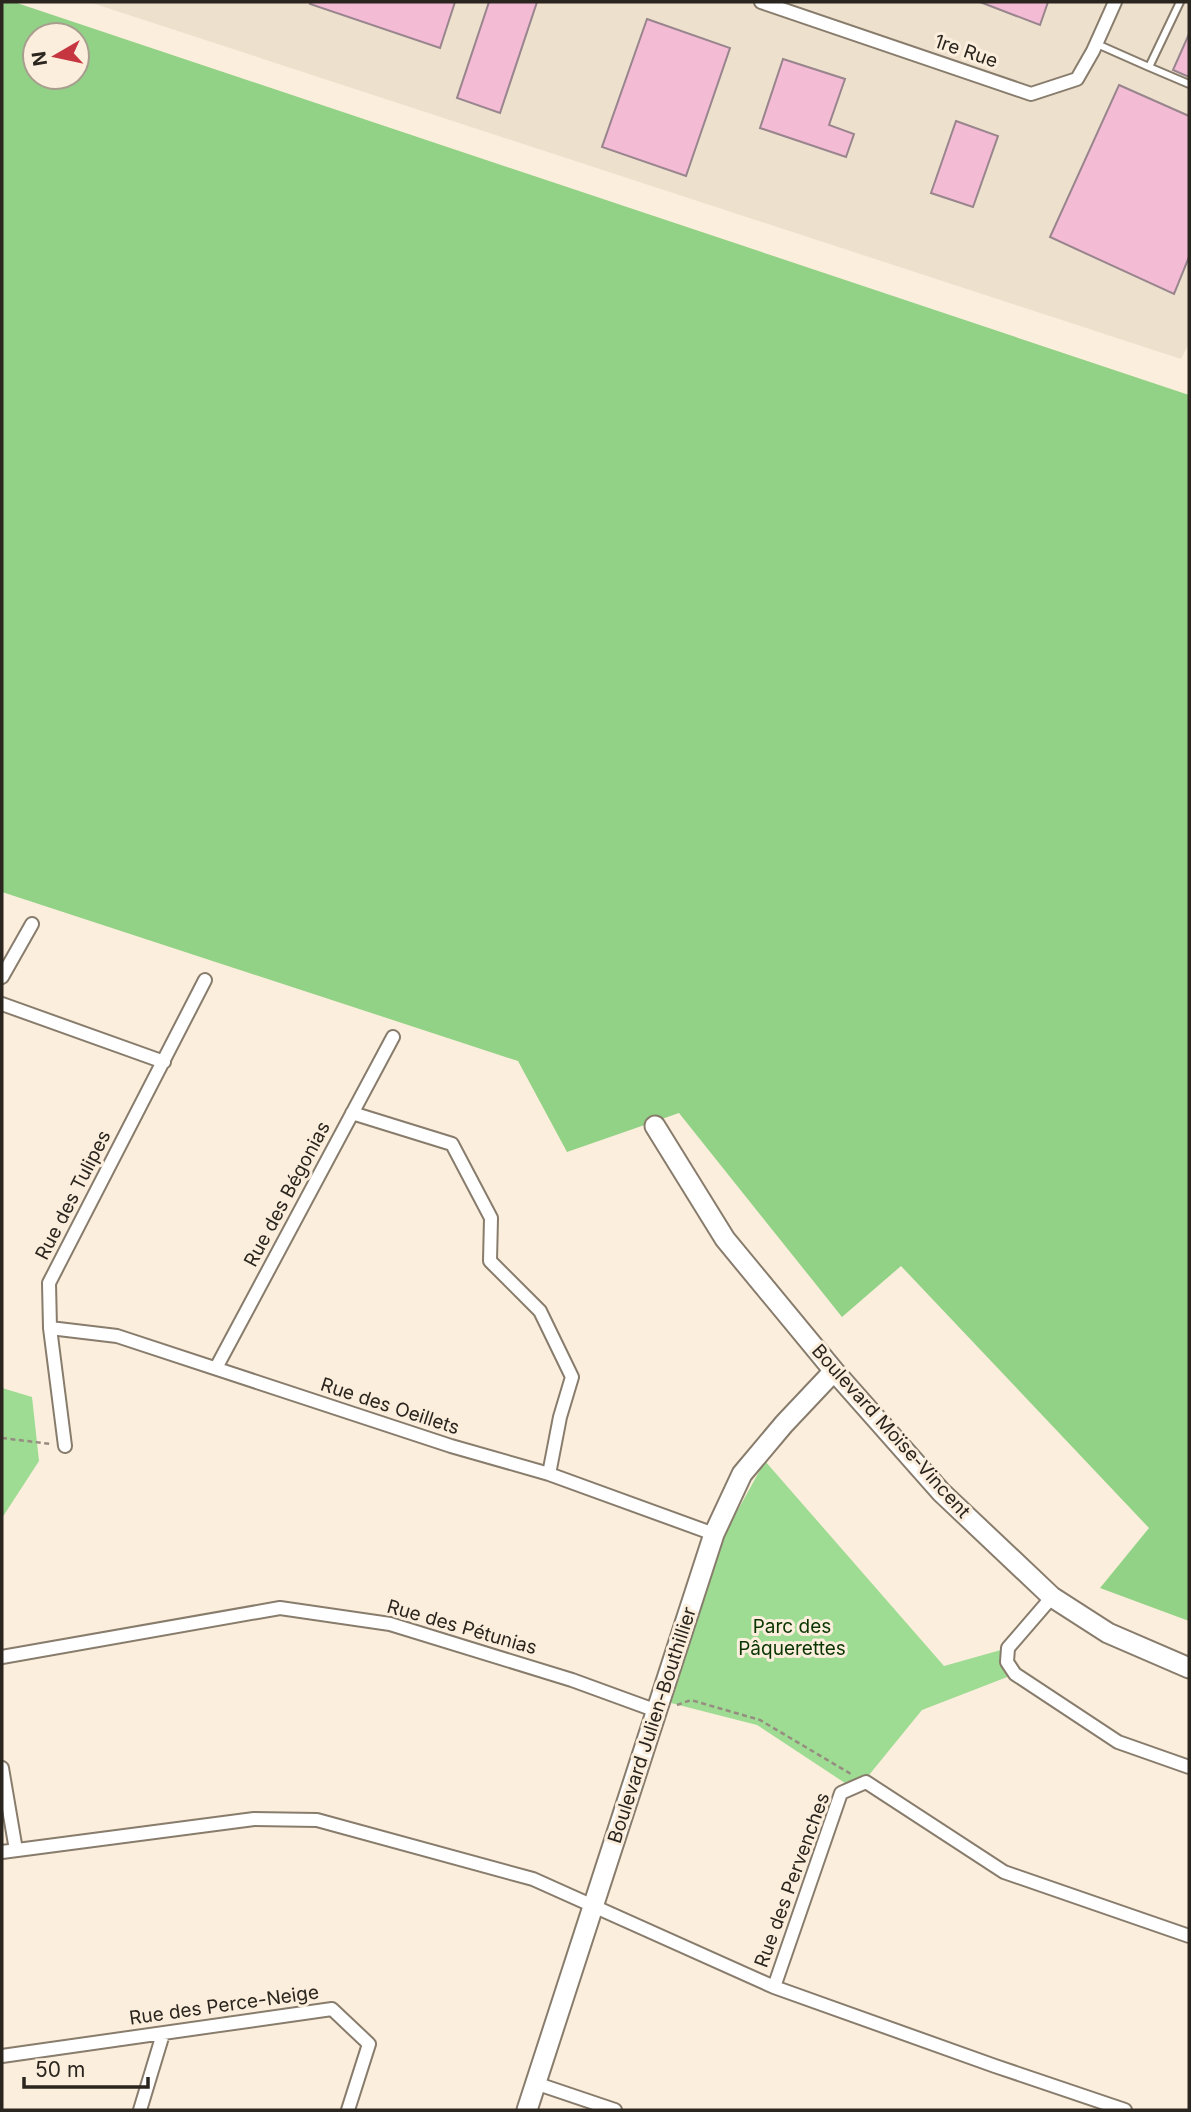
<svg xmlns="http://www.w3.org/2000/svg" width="1191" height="2112" viewBox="0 0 1191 2112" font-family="Inter,sans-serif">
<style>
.industrial{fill:#ede0cc}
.green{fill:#9edb93}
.forest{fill:#92d286;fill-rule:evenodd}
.building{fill:#f4bbd5;stroke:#99858d;stroke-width:2}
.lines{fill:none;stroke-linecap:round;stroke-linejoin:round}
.lane-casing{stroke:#887c6c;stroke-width:10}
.street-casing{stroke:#887c6c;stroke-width:16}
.secondary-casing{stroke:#887c6c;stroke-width:23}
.path{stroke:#968c80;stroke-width:2.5;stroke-dasharray:5 3.5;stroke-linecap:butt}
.lane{stroke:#fff;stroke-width:6}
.street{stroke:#fff;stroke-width:12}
.secondary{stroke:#fff;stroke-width:19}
.labels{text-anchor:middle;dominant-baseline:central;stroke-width:6;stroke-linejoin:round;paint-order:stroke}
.street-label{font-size:19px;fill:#2a251e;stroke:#fceedc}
.park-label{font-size:19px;fill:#093502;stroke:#fceedc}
</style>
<rect width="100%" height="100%" fill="#fceedc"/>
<!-- industrial -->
<path class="industrial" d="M89,2h1100v341l-8,16z"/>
<!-- green -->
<path class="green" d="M2,1388l30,9 7,64 -37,57z
M765,1461l179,205 64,-18 7,26 -93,36 -53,65 -24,8 -88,-58 -86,-22 53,-168z"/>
<!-- forest -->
<path class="forest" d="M2,2h12l1175,393v1226l-89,-33 49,-60 -248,-262 -59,51 -163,-204 -112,39 -49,-91 -516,-169zM35,35h42v42h-42z"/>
<!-- building -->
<path class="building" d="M311,2h144l-15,46 -130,-44z
M489,2h48l-37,111 -43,-15z
M980,2h68l-8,23z
M647,19l83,29 -44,128 -84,-29z
M1189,34v43l-16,-7z
M783,59l62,20 -16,46 25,9 -8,23 -86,-29z
M1119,85l70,31v141l-15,37 -124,-57z
M956,121l42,15 -25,71 -42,-14z"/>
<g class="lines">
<!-- lane casing -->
<g class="lane-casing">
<path id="lane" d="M1180,2l-31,65 40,17
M1097,44l52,23"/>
</g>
<!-- street casing -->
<g class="street-casing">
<path id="street" d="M761,2l270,92 46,-15 16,-28 22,-49
M2,977l30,-53
M2,1004l162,58
M352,1113l100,31 39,74 -1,43 50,50 32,66 -12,40 -11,57
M50,1328l67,8 334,110 98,28 165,60
M216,1368l177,-331
M65,1446l-15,-118 -1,-45 156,-303
M1052,1597l-44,51 -1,14 8,12 103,68 71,25
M2,1657l278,-49 110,16 182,56 85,31
M2,1768l14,82
M2,1852l252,-33 63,1 216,59 241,108 221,79 130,44
M774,1987l67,-194 25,-11 138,90 185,64
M2,2056l330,-47 37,35 -21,66
M535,2083l80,27
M140,2110l23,-76"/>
</g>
<!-- secondary casing -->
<g class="secondary-casing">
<path id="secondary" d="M655,1126l70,113 109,132 107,121 111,105 56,36 81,35
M527,2110l187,-576 28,-60 42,-50 50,-53"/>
</g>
<!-- path -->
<path class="path" d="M2,1438l49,6
M677,1705l14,-5 69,20 91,54"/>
<!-- lane -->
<use href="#lane" class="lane"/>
<!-- street -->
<use href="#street" class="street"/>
<!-- secondary -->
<use href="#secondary" class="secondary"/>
</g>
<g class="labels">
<!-- street labels -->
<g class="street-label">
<text transform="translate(966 51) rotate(19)">1re Rue</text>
<text transform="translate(287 1194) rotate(-62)">Rue des Bégonias</text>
<text transform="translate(73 1195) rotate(-63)">Rue des Tulipes</text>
<text transform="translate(390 1406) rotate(18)">Rue des Oeillets</text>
<text transform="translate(891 1431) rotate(48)">Boulevard Moïse-Vincent</text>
<text transform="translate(462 1627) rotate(16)">Rue des Pétunias</text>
<text transform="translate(652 1725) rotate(-72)">Boulevard Julien-Bouthillier</text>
<text transform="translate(792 1880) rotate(-70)">Rue des Pervenches</text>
<text transform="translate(224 2005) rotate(-8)">Rue des Perce-Neige</text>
</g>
<!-- park labels -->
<g class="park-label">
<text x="792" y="1626">Parc des<tspan x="792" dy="22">Pâquerettes</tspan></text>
</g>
</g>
<!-- border -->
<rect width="1191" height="2112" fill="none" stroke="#2a251e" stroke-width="7"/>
<!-- north arrow -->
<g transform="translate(56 56) rotate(261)"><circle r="33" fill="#fceedc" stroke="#a89e90" stroke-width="2"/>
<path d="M0-5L12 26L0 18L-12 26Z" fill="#c63641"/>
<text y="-10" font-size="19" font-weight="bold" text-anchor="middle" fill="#2a251e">N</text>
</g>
<!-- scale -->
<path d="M24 2077v10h124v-10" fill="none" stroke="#2a251e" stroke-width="3.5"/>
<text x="35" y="2077" font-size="21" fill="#2a251e" stroke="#fceedc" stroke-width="5" paint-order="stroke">50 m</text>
</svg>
